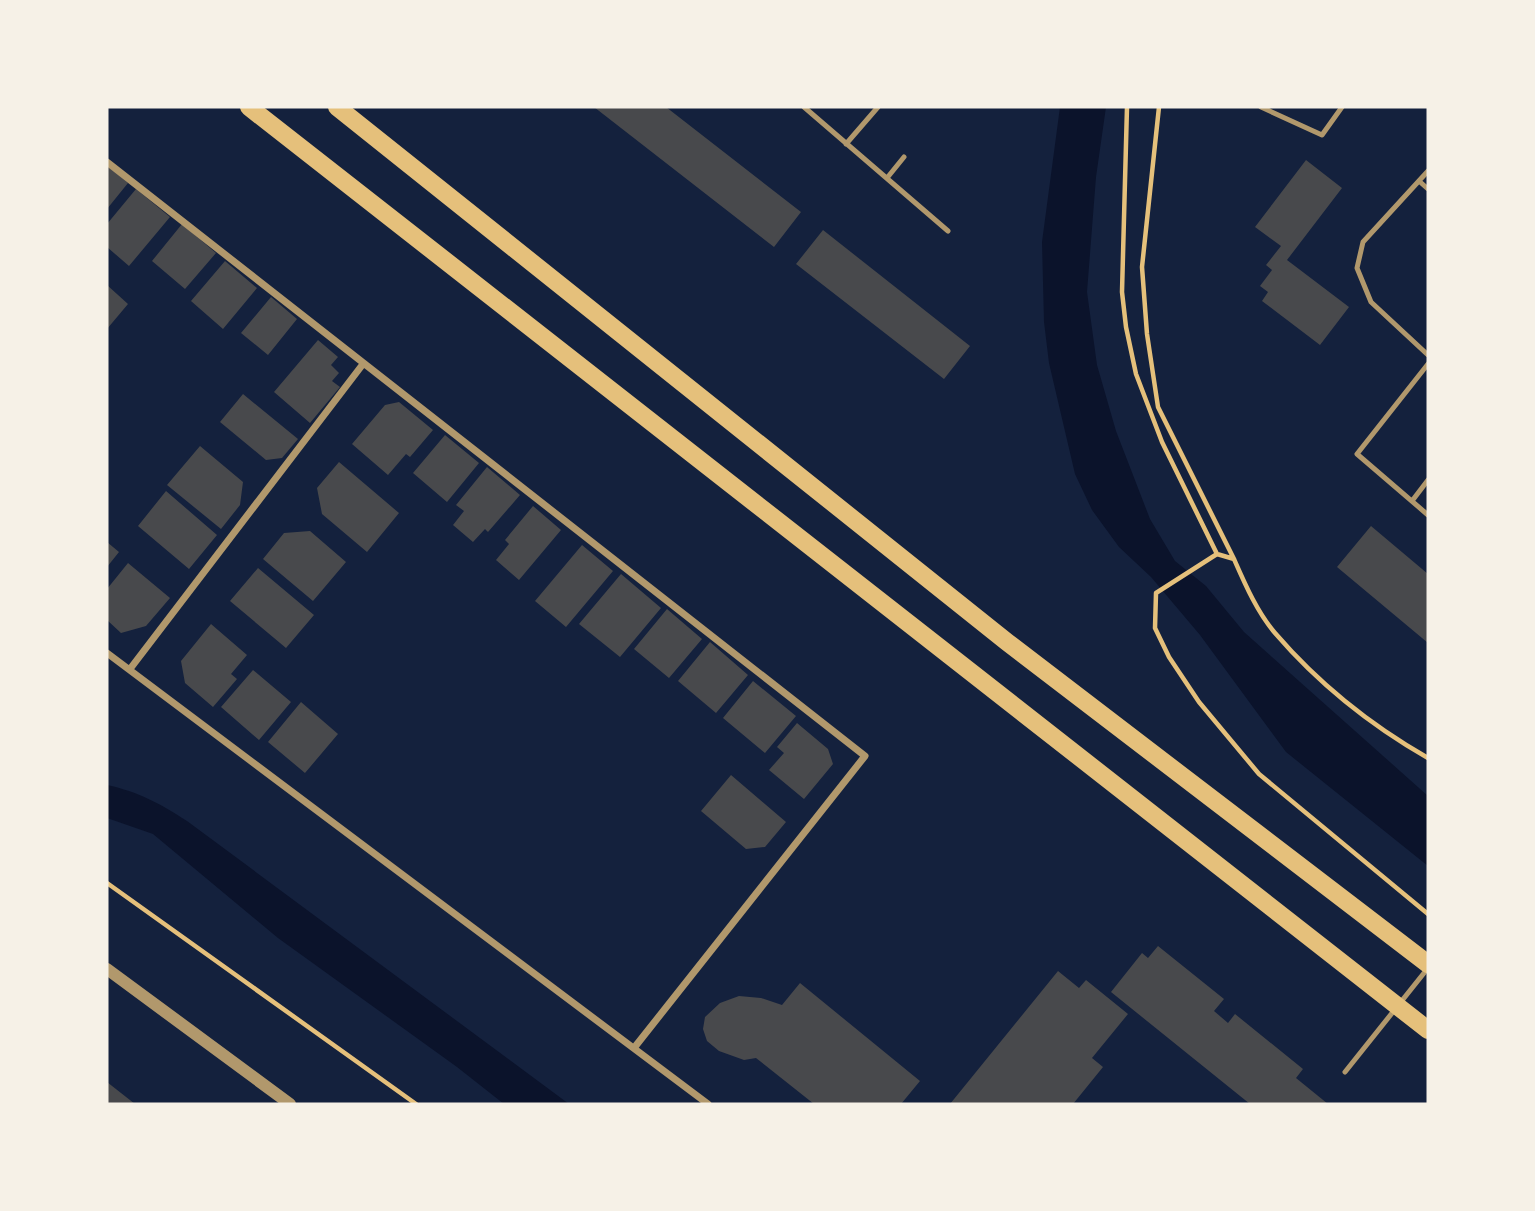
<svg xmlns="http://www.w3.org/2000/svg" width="1535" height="1211" viewBox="0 0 1535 1211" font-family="Overpass,sans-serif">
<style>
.water{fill:#0b132b}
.building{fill:#48494c}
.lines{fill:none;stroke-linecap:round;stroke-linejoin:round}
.path{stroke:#e5c07b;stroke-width:4.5}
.service{stroke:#b1986c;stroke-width:5}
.minor{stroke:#b1986c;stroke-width:7}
.tertiary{stroke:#b1986c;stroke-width:12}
.primary{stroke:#e5c07b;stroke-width:18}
</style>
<rect width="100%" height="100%" fill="#14213d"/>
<!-- water -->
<path class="water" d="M1060,107h46l-10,70 -9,115 10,73 19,66 34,88 25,42 31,25 38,46 184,164v70l-142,-114 -86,-117 -49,-58 -32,-30 -27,-37 -17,-36 -26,-111 -5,-41 -2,-80z
M107,785c32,7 52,18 80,36l382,283h-65l-47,-37 -179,-129 -125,-104 -46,-16z"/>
<!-- building -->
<path class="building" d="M594,107h72l135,105 -27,35z
M1306,160l36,28 -55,72 62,47 -29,38 -58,-44 6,-9 -8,-6 12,-16 -6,-5 15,-19 -26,-19z
M107,165l21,18 -21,26z
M136,189l34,28 -41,49 -22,-19v-23z
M182,224l34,29 -31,36 -33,-28z
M823,230l147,116 -26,33 -148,-115z
M225,261l32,27 -34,41 -32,-28z
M107,285l21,19 -21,25z
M271,297l26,22 -29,36 -27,-22z
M318,340l20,17 -7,8 8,8 -7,8 8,6 -30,36 -36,-31z
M243,394l55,45 -16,19 -16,2 -46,-38z
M399,402l34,28 -23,27 -4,-3 -18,21 -36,-31 33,-39z
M445,435l34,28 -32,39 -34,-29z
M200,446l43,36 -3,23 -19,24 -54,-44z
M339,462l60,51 -32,39 -45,-38 -5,-26z
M487,467l33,28 -32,37 -3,-3 -12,13 -20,-17 11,-14 -8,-6z
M166,491l51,44 -28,34 -51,-43z
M533,506l28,24 -42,50 -23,-20 13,-16 -4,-4z
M1371,526l57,48v69l-91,-76z
M310,531l36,31 -33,39 -50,-42 21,-26z
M107,542l12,10 -12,15z
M582,545l31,26 -47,56 -31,-26z
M128,563l42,35 -24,28 -25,7 -14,-13v-31z
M258,568l56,47 -28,33 -56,-47z
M621,574l40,34 -41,49 -41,-33z
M667,609l35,30 -33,39 -35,-29z
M211,624l36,31 -16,19 6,5 -24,28 -28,-24 -4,-22z
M710,642l38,33 -32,38 -38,-32z
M253,670l38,32 -32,38 -38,-33z
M753,681l43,35 -31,37 -42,-35z
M301,702l37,32 -33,39 -37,-31z
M797,723l31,26 5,15 -29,35 -35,-29 15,-17 -7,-6z
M731,775l55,47 -21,25 -19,2 -45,-38z
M1158,946l66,53 -10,12 14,12 7,-9 68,55 -7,9 32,26h-78l-139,-112 31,-39 6,5z
M1058,971l21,17 7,-8 42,34 -36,44 11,9 -30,37h-123z
M800,983l120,98 -19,23h-87l-58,-46 -12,2 -25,-9 -12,-10 -4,-12 2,-12 15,-14 19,-7 22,2 21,7z
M107,1082l28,22h-28z"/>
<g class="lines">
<!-- path -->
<path class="path" d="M1127,107l-5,185 4,35 10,47 26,68 55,112
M1159,107l-17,160 5,67 11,73 76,152
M1217,554l-61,39 -1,35 14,29 30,45 60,72 169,140
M1217,554l17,5c11,25 23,53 41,74 43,50 97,93 153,125
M107,883l309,221"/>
<!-- service -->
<path class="service" d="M804,107l144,124
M1261,107l61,28 20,-28
M846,144l32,-37
M1428,171l-65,71 -6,26 14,34 57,53
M887,178l17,-21
M1419,181l9,8
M1428,364l-71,90 71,61
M1412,501l16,-21
M1345,1072l83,-104"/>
<!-- minor -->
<path class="minor" d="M107,162l758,594 -231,292
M107,653l601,451
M130,669l233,-305"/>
<!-- tertiary -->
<path class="tertiary" d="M107,969l183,135"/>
<!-- primary -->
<path class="primary" d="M249,107l1179,923
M337,107l670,535 421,322"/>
</g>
<!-- border -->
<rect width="1535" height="1211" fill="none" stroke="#f6f1e7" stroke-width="217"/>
</svg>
